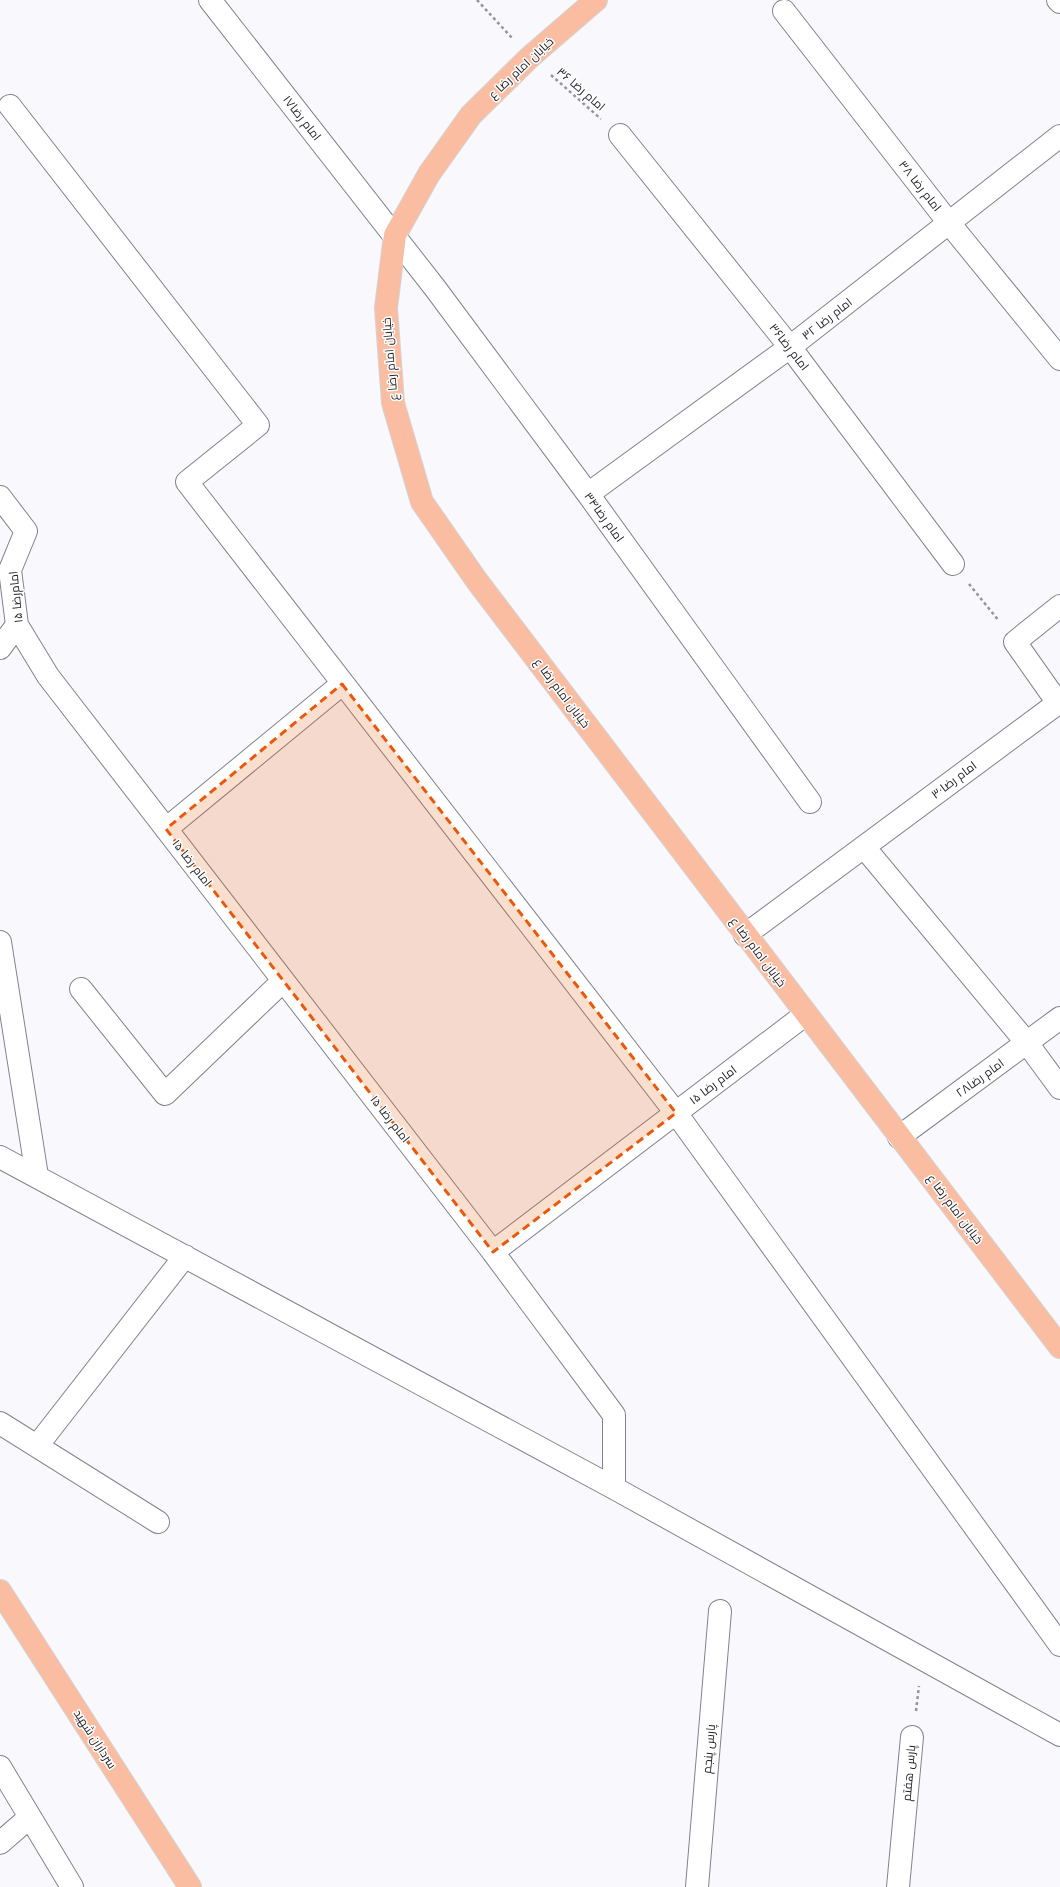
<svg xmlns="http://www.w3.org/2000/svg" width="1060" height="1887" viewBox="0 0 1060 1887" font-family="Helvetica,Cairo,sans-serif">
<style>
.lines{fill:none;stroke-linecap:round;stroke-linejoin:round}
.minor-casing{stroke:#7f8291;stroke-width:24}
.major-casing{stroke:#d3d3d4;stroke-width:24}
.path{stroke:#94959a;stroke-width:2.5;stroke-dasharray:3 3;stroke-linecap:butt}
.minor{stroke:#fff;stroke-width:22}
.major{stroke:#fbbda2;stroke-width:22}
.marked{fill:#e8590c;fill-opacity:0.2;stroke:#e8590c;stroke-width:3;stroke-dasharray:8 5;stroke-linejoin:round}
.labels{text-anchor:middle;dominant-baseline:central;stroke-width:3;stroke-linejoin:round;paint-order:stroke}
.street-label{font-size:12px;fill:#23242a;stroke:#fff}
</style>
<rect width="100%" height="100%" fill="#f9f9fd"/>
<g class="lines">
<!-- minor casing -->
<g class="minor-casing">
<path id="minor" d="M210,0l225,288 153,206 222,308
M1058,0l2,2
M784,11l165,212 111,136
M10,106l248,319 -71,57 489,631 384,532
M620,135l170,212 163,217
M588,494l202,-147 270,-211
M0,497l26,34 -16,39 7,55 31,51 445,576 313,-238
M0,648l17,-23
M166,829l176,-145
M864,847l163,196 33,45
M745,935l313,-232 -43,-61 45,-36
M0,942l37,234
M81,989l84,105 118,-113
M899,1137l161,-119
M0,1157l614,331 446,247
M493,1252l121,163v73
M0,1423l158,99
M37,1446l148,-190
M0,1767l72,120
M0,1843l30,-26
M697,1887l23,-276
M898,1887l14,-150"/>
</g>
<!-- major casing -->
<g class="major-casing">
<path id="major" d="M596,0l-66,57 -59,58 -42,59 -34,61 -9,73 7,95 29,99 55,79 583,766
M0,1591l190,296"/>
</g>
<!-- path -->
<path class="path" d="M477,0l35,38
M551,75l50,44
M969,584l30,37
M916,1711l3,-25"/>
<!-- minor -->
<use href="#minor" class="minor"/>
<!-- major -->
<use href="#major" class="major"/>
</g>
<!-- marked area -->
<path class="marked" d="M342,684l334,429 -183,139 -327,-423z"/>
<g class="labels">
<!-- street labels -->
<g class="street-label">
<text transform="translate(521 68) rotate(-43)">خیابان امام رضا ع</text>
<text transform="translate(581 89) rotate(41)">امام رضا ۳۶</text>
<text transform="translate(302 118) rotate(52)">امام رضا۱۷</text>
<text transform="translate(920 186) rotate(52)">امام رضا ۳۸</text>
<text transform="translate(827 319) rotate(-38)">امام رضا ۳۲</text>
<text transform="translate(789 347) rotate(52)">امام رضا۳۶</text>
<text transform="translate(390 359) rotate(-95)">خیابان امام رضا ع</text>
<text transform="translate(604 517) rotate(54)">امام رضا۳۴</text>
<text transform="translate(16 597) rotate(-96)">امام‌رضا ۱۵</text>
<text transform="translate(562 693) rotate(53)">خیابان امام رضا ع</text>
<text transform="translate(954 780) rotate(-37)">امام رضا۳۰</text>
<text transform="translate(192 863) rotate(52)">۱۵ امام رضا</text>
<text transform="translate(758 952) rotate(53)">خیابان امام رضا ع</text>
<text transform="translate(980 1078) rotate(-36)">امام رضا۲۸</text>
<text transform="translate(713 1085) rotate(-37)">۱۵ امام رضا</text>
<text transform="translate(390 1119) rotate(52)">۱۵ امام رضا</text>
<text transform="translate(955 1209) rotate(53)">خیابان امام رضا ع</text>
<text transform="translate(95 1739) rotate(57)">سرداران شهید</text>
<text transform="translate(709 1749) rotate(-85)">پارس‌‌ پنجم</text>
<text transform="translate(909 1773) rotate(-85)">پارس‌‌ هفتم</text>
</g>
</g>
</svg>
